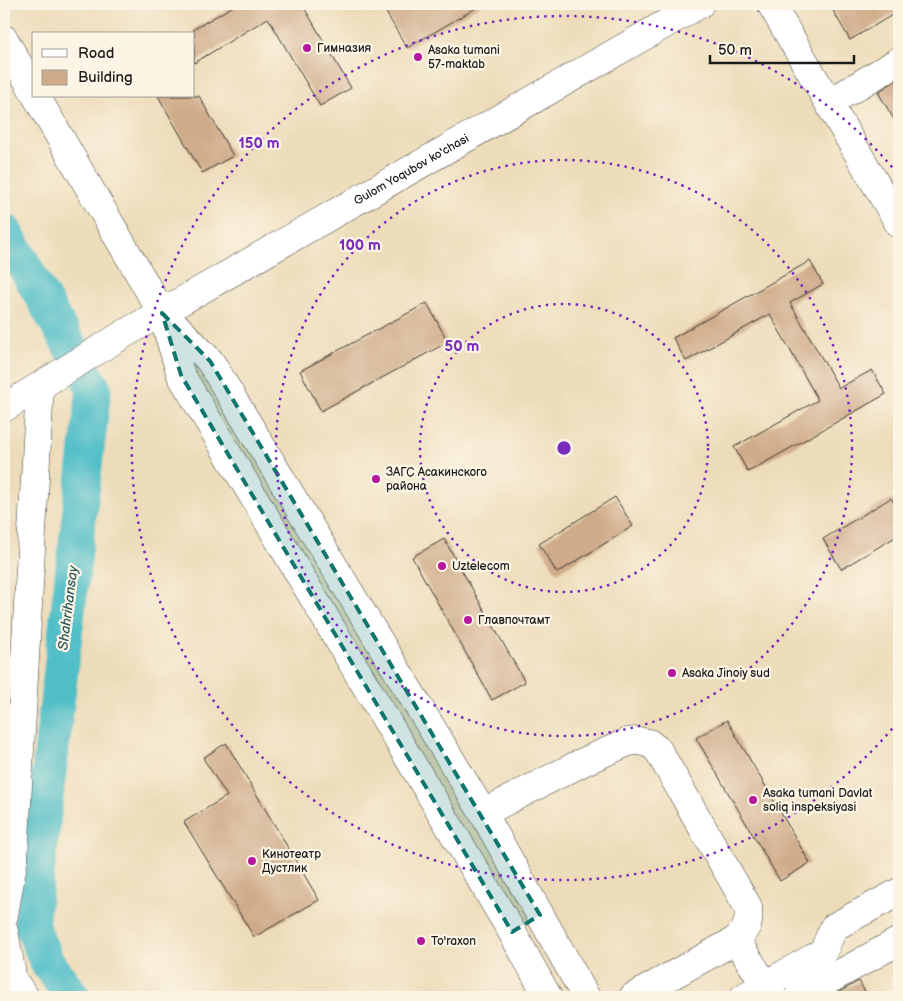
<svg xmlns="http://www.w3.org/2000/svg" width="903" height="1001" viewBox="0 0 903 1001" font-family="'Balsamiq Sans',sans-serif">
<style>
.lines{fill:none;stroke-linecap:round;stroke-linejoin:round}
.river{stroke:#50bec7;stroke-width:35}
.building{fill:#cfab89}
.minor-casing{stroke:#3b3934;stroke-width:29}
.minor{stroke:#fff;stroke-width:28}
.marked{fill:#0f766e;fill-opacity:0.2;stroke:#0f766e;stroke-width:4;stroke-dasharray:10 6;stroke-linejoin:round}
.ring{fill:none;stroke:#7b2cbf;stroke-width:2.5;stroke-dasharray:2.5 5}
.poi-dot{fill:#b5179e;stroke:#fcf5e5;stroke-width:2}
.labels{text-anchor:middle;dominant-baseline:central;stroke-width:4.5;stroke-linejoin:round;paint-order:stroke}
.poi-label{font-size:12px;fill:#1c1c1c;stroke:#fcf5e5;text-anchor:start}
.street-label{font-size:12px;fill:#1c1c1c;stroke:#fcf5e5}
.water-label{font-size:14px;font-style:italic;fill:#315d60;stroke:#fcf5e5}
.centre{fill:#7b2cbf;stroke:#fcf5e5;stroke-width:2.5}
.ring-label{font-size:15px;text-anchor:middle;font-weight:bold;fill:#7b2cbf;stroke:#fcf5e5;stroke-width:4.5;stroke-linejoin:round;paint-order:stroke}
</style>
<rect width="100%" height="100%" fill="#fcf5e5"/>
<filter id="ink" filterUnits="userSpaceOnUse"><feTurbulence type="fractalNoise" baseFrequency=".02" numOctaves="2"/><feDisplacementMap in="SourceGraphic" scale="10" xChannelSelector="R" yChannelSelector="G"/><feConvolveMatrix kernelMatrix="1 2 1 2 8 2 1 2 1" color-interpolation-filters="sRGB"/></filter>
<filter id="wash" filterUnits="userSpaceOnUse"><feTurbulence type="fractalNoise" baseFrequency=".0096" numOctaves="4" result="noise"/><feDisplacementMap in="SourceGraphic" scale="20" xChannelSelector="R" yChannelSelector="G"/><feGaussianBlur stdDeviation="1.12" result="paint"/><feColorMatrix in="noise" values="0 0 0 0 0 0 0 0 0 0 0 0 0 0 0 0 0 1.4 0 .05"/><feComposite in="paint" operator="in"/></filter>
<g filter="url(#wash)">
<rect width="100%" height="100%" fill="#eddcb9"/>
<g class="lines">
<!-- river -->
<path class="river" d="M4,230l90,159 -63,536 16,37 26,35"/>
</g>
<g id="blocks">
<!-- building -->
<path class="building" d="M237,4h65l49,84 -31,18 -52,-88 -74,45v-34z
M381,4h102l-76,44z
M841,4h58v7l-49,29 -18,-31z
M899,79v49l-21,-36z
M158,96h41l34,60 -31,17z
M810,261l13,23 -33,19 49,85 33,-18 14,24 -138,78 -14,-25 84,-47 -48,-86 -84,47 -13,-23z
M427,303l21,39 -127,69 -21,-40z
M615,497l18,29 -76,47 -18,-29z
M891,498l8,14v23l-58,34 -18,-30z
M444,539l81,143 -33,18 -80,-143z
M727,720l83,143 -30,18 -84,-143z
M226,743l93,157 -65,37 -70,-115 43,-26 -24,-38z
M859,981l9,16h-38z"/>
</g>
</g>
<g filter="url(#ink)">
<use href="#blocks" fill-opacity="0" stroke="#3b3934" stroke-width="1"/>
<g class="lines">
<!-- minor casing -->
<g class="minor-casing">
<g id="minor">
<path d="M771,4l128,220"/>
<path d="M4,39l30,53"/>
<path d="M36,96l126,217 19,62 331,557 36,65"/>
<path d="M829,103l70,-42"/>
<path d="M165,315l45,46 273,452 103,184"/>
<path id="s1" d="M4,408l120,-74 576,-330"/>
<path d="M483,813l100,-51 45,-20 9,-1 12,2 9,7 90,157c2,17 -1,21 -12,33l-103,57"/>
<path d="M4,915l10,-57 26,-471"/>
<path d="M4,931l9,49 12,17"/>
<path d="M736,940l37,57"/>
<path d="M744,997l79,-45 11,-25 65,-35"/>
<path d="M798,997l101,-56"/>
</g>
</g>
<!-- minor -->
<use href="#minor" class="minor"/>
</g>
</g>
<!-- marked area -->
<path class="marked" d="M162,313l48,48 330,554 -28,17 -331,-557z"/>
<!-- distance rings -->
<g class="ring">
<circle cx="564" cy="448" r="144"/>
<circle cx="564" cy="448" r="288"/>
<path d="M897 723A432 432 0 1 1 897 173"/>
</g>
<!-- markers -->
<g class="poi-dot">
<circle cx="307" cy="48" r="5"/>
<circle cx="418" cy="57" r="5"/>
<circle cx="376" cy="479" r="5"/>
<circle cx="442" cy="566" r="5"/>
<circle cx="468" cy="620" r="5"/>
<circle cx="672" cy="673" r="5"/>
<circle cx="753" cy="800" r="5"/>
<circle cx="252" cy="861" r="5"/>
<circle cx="421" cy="941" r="5"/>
</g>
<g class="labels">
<!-- poi labels -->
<g class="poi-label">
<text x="317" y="48">Гимназия</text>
<text x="428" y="50">Asaka tumani<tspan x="428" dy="14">57-maktab</tspan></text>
<text x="386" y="472">ЗАГС Асакинского<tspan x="386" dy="14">района</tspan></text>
<text x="452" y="566">Uztelecom</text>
<text x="478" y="620">Главпочтамт</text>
<text x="682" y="673">Asaka Jinoiy sud</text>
<text x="763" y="793">Asaka tumani Davlat<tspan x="763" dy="14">soliq inspeksiyasi</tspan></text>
<text x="262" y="854">Кинотеатр<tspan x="262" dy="14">Дустлик</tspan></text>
<text x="431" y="941">To'raxon</text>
</g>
<!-- street labels -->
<g class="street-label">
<text stroke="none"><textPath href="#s1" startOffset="472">Gulom Yoqubov ko'chasi</textPath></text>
</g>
<!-- water labels -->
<g class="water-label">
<text transform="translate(68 608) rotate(-83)">Shahrihansay</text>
</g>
</g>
<circle cx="564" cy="448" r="8" class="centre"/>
<g class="ring-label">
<text x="259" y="148">150 m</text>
<text x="360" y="250">100 m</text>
<text x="462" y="351">50 m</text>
</g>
<!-- margin -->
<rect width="903" height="1001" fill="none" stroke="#fcf5e5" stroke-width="20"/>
<!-- legend -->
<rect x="32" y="32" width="162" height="65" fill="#fcf5e5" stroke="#a29e95"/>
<rect x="42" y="49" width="25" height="8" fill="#ffffff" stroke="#a29e95"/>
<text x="78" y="58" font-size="15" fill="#1c1c1c">Road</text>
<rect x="42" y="70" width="25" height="15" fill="#cfab89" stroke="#a29e95"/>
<text x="78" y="82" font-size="15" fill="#1c1c1c">Building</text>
<!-- scale -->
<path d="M710 55v8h144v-8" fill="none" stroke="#1c1c1c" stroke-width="2.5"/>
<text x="718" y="55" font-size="15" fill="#1c1c1c" stroke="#fcf5e5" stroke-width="4" paint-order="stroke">50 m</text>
</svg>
